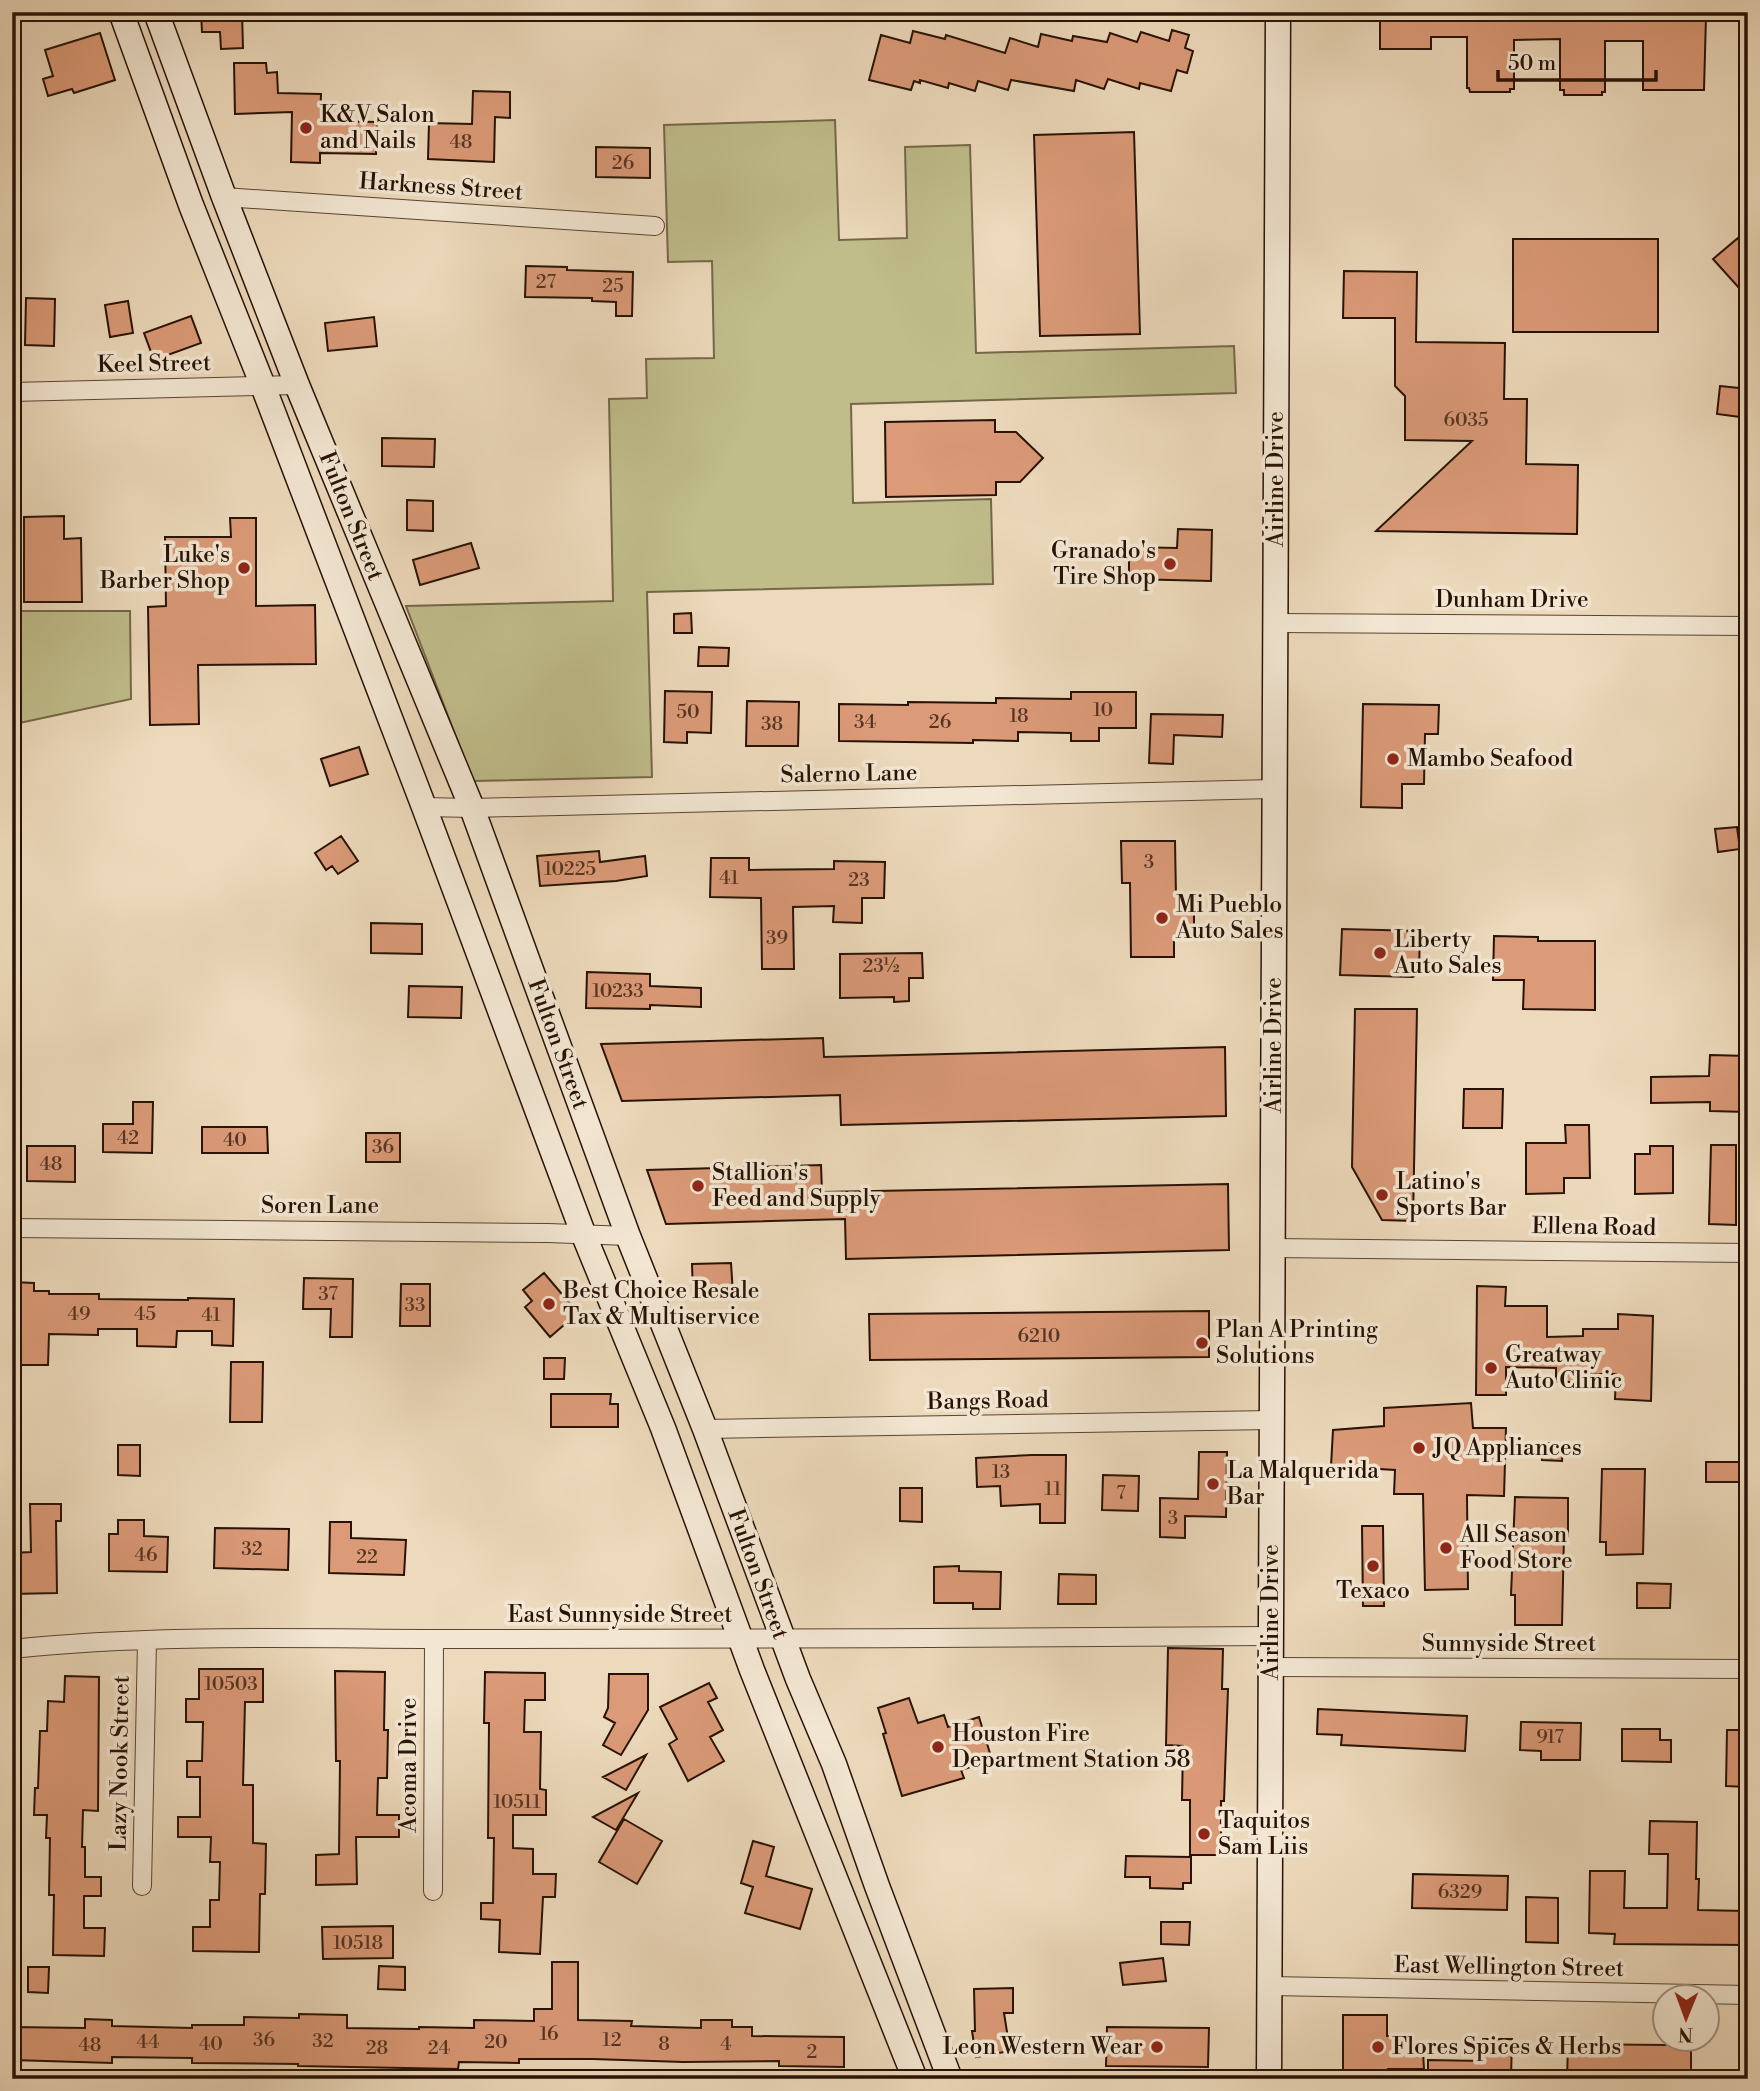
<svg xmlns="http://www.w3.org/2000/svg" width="1760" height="2091" viewBox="0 0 1760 2091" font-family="'Libre Bodoni',serif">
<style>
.green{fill:#c0bd8b;stroke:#746848;stroke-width:2}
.building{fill:#db9a78;stroke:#281205;stroke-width:2}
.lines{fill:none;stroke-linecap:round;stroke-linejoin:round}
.street-casing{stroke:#594433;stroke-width:20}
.secondary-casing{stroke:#281205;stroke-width:27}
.street{stroke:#f3e7d3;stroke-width:18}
.secondary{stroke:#f3e7d3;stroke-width:24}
.poi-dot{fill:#8f2418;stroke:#f3e7d3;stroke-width:2.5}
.labels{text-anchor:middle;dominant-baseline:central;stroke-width:7;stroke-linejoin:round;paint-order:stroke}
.number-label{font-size:19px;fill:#553422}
.poi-label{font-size:23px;fill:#281205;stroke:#f3e7d3;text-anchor:start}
.street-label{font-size:23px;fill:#281205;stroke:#f3e7d3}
</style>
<rect width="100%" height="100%" fill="#eddabc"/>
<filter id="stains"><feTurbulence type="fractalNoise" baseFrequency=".00286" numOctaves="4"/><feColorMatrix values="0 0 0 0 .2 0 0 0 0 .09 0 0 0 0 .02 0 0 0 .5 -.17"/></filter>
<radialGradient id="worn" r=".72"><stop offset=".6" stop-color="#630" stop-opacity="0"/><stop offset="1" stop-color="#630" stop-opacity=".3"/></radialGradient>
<!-- green -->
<path class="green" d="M835,120l4,120 68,-2 -2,-91 65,-2 6,208 258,-7 2,47 -385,11 2,99 138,-4 2,85 -346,8 5,185 -179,4 -67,-175 207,-5 -4,-202 38,-1 -1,-39 68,-1 -2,-97 -44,1 -4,-137z
M14,611h116l1,88 -116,25z"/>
<!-- building -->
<path class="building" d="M201,12h41l1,36 -22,1 -1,-17h-18z
M1380,12h306v4h20l-2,74h-61v-49h-38v51h-3v3h-38v-5h-4v-51l-46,1v49h-4v3h-40l-1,-4h-2v-51h-36v12h-51z
M1172,30l17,5 -4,13 8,3 -6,22 -10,-3 -6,21 -31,-8 -1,6 -31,-10 -4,10 -28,-9 -2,11 -63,-11 -3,10 -30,-9 -3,10 -26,-8 -1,5 -28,-8v3l-6,-2 -3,9 -42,-10 12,-45 29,8 3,-12 32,8 1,-4 59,18 5,-15 28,9 3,-13 31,7 1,-5 34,6 3,-9 27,9 4,-10 28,9z
M100,33l15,47 -41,13 -2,-4 -24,7 -5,-17 10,-3 -8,-26z
M234,63h32l1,10 10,-1 1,21 43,1 -1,27 57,1 -1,32 -56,-1v10l-29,-1 1,-50 -57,2z
M473,91l37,1v26l-15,-1 -1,45 -66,-3 1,-36 43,1z
M1134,132l6,202 -100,2 -6,-201z
M596,147l54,1v30l-54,-1z
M1738,238l10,11v49l-35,-39z
M1513,239h145v93h-145z
M526,266l41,1v3l66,2 -1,44h-16v-14l-24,-1v-3l-67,-1z
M1344,271l73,1 -1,70 89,1 -1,56h23l-1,65 52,1 -1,69 -201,-3 96,-90 -67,-1v-44l-10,-10v-68h-52z
M26,298l29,1 -1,47 -29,-1z
M128,301l5,32 -23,4 -5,-32z
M191,316l10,27 -47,17 -10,-27z
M374,317l3,29 -49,5 -3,-28z
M1720,386l28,3v29l-31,-4z
M995,420v12h21l27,26 -23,24h-24v13l-110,2 -1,-75z
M382,438l53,1 -1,28 -52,-1z
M407,500l26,1v30l-26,-1z
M64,516v23l17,-1 1,64h-58v-85z
M230,518h26v88l59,-1 1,59 -118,1 1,59 -49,1 -2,-118 18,-1 -1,-69h66z
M1178,529l34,1 -1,51 -82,-2v-32l48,1z
M471,543l8,25 -59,17 -7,-25z
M691,613l1,20h-18v-19z
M699,647l30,1 -1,18h-30z
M665,691l47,1 -1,41 -24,-1v11l-23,-1z
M1071,692h65v36h-37v13h-28v-8l-53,-1v9l-45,-1v3l-134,-2v-37l69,1v-3l88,1v-5l75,1z
M747,701l52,1 -1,44h-52z
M1363,704l76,1 -1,29h-13l-1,50h-22v24l-41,-1z
M1151,714l72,1 -1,22 -48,-2 -1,29 -24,-1z
M359,747l9,27 -38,12 -9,-27z
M1737,827l3,22 -22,3 -3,-23z
M341,836l17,25 -20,13 -6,-8 -6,4 -11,-17z
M1121,841h54l1,55h18v43h-20v18h-43l-1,-74h-8z
M599,851l1,11 45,-6 2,20 -31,5 -76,5 -3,-30z
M711,858h38v12l85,-1v-8l51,1 -1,36h-22v25l-29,-1 1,-16 -41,1 1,62h-32l-1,-71 -51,-1z
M371,923l51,1v30l-51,-1z
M1342,929l78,2 -1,41 -6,5 -73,-2z
M1494,936l44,1v4h57v69l-72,-1 1,-29h-31z
M922,953l1,25h-14v23l-15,1v-5l-54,1v-44z
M587,972l63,2v12l51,2v19l-51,-2v4l-64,-1z
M409,986l53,1 -1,31 -53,-1z
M1355,1009h62l-4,212 -31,-1 -30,-53z
M823,1038l1,19 401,-10 1,69 -385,9 -1,-30 -218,6 -21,-57z
M1710,1055l38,1 -1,56 -37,-1v-9l-59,1v-26l58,-1z
M1464,1089h39l-1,39h-39z
M133,1102h20l-1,51 -49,-1v-28h30z
M1565,1125h24l1,53h-26v15l-38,1v-51h40z
M202,1127h65l1,26h-66z
M366,1133h34v29h-34z
M1711,1145h25v80l-27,-1z
M27,1146h48v36l-48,-1z
M1650,1146h23v47l-38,1v-40h15z
M821,1165l1,27 406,-8 1,66 -383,9 -1,-40 -179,5 -19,-54z
M731,1263l2,31 -40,1 -1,-31z
M544,1273l34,40 -28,24 -25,-30 7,-6 -9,-11z
M304,1278l49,1 -1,58h-22l1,-28h-28z
M12,1282l22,1v8h15v3h50v5l89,1v-2l46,1 -1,47 -21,-1v-14h-35l-1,16 -39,-1v-17h-39v6l-49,-1 -1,31h-36z
M401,1284h29v42h-30z
M1477,1286l29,1 -1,19h42v31l36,-1v-7h35v-15l35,2 -2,85 -36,-2 1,-25h-36v8h-24v-14l-50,-1v28h-30z
M1209,1311v46l-339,3 -1,-46z
M544,1358h21l-1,21h-20z
M231,1362h32l-1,60h-32z
M551,1394h60l-1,10h8v23h-67z
M1471,1403l2,25h33l-2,68 -37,-1 1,94 -43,1 -2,-96h-29l1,-24 -64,-4 2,-36 51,-4v-18z
M1542,1443l21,1 -1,17 -20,-1z
M118,1445h22v31l-22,-1z
M1199,1452h28l-1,65 -41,-1v22l-25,-1v-39l38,1z
M1032,1455h34l-1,68h-25v-19l-39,2 -1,-20 -23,1 -1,-29z
M1706,1462h42v20h-42z
M1602,1469h43l-2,85 -37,1v-13h-6z
M1103,1475l36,1 -1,35 -36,-1z
M900,1488h22v34l-22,-1z
M1515,1497l53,1v38h-4l-2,89h-47v-30h-4z
M30,1504h31v17h-5l1,72 -45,1v-41l19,-1z
M118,1520h26v16l24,1 -1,35 -58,-1v-37h9z
M330,1522h21v16l55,2 -2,35 -75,-2z
M1362,1526h21l1,80h-21z
M215,1528l74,1 -1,41 -74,-2z
M959,1566v5l42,1 -1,37h-27v-6h-39v-36z
M1059,1574l37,1v29h-38z
M1637,1583l34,1 -1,24h-33z
M1168,1648l55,1 -1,40h6l-4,112h-3v54h-31v-55h-8l1,-54 -17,-1z
M199,1669h64v33h-18l-2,83h10v58l13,1 -1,50h-5l-1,58 -66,-1v-24h17v-27h9l1,-38h-10l1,-25h-33v-20h22v-40h-13v-16h15l1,-39h-17v-23h13z
M335,1671l50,1 -1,58h4l-1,48h-9l-1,37h22v22h-43l1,47 -41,1v-30l23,-1 1,-93h-4z
M485,1672l60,1v27h-20l-1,32h17l-1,57 6,1v25h-33v33l20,1v25h23l-1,23h-12l-3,57 -41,-2 1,-32 -19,-1v-16h12l1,-65h-6l1,-115h-5z
M609,1674h39v36l-27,45 -18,-10 12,-22 -11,-6 4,-9z
M65,1676l34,1 -1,134 -15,-1 -1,37h3v30h16v19h-17v32h21l-1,28 -51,-1 1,-60h-5l1,-57h-4l1,-23h-13l1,-27h3l2,-57h7l1,-30 16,1z
M709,1683l8,15 -9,4 15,28 -13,7 14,24 -36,20 -19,-37 8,-5 -17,-32z
M909,1698l9,25 26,-8 4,12 31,-10 13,43 -31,10 3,8 -62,18 -19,-62 3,-1 -8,-25z
M1318,1709l149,7 -2,35 -124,-6 1,-10 -25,-1z
M1521,1722l60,1 -1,37h-39v-9l-21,-1z
M1622,1729h38v11h11v22l-49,-1z
M1727,1730h21v57l-22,-1z
M646,1755l-20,35 -23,-13z
M638,1793l-22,37 -23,-13z
M624,1819l38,22 -25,43 -38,-22z
M1650,1821l47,1 -1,57h3l-1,31 47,1 -1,34 -130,-1 1,-10 -26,-1 1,-62h35l-1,37h43l1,-54h-19z
M753,1841l21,6 -8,29 46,13 -12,40 -55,-16 8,-26 -12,-4z
M1126,1856l65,1v26h-8v6l-33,-1v-11h-25z
M1413,1874l95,2 -1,34 -95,-2z
M1526,1897l32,1v45l-32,-1z
M1161,1922h29l-1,23 -28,-1z
M393,1926v32l-70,1 -1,-32z
M1163,1958l3,23 -43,4 -3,-22z
M552,1962h26v58l54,1 -1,5 70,2v-8h31v7h20v9l92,1v30l-65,-1v-5l-96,1 -90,-3h-74v4l-60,-1 -1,7 -160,-3v-2l-106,-1v-5l-80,-1v6l-100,-3v-33l73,1v-9l27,1v6l80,2v-3h52v-8l55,1v-4l48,1v13l72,1v-2l55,1v-8l60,1v-12h18z
M379,1966l26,1v23l-27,-1z
M28,1967h21l-1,26 -20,-1z
M1013,1988v25h-9l6,38 -34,6 -4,-26h3l-1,-42z
M1343,2015h44v21h13v7h13v9h10l1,17h-36v10h-45z
M1107,2027l102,1 -1,39 -102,-1z
M1483,2039h29l-1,39 -58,-1v2h-25v-19l55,1z
M1667,2043h24v36h-124l1,-35 98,1z"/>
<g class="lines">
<!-- street casing -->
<g class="street-casing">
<path id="street" d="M224,197l431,29
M12,392l285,-7
M1275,623l473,3
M424,807l48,1 803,-19
M12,1228l536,5 80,3
M1273,1248l475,5
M705,1429l567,-9
M12,1649c159,-17 321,-9 481,-10 259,0 519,-1 778,-3
M1271,1667l477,2
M142,1886l5,-245
M433,1891l1,-251
M1270,1986l478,9"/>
</g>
<!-- secondary casing -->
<g class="secondary-casing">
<path id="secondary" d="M121,12l70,193 72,181 161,421 159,426 80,195 89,242 163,409
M156,12l68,185 73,188 175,423 156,428 77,193 93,250 36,85 43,122 73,193
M1269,2079l9,-2067"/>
</g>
<!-- street -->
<use href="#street" class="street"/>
<!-- secondary -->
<use href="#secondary" class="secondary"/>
</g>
<!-- markers -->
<g class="poi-dot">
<circle cx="306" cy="128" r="7"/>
<circle cx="1170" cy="564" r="7"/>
<circle cx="244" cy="568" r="7"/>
<circle cx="1393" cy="759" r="7"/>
<circle cx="1162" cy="918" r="7"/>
<circle cx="1380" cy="953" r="7"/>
<circle cx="698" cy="1186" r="7"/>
<circle cx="1382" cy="1195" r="7"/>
<circle cx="549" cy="1304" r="7"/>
<circle cx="1202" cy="1343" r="7"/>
<circle cx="1491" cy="1368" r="7"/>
<circle cx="1419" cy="1448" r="7"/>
<circle cx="1213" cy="1484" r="7"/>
<circle cx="1446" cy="1548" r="7"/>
<circle cx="1373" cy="1566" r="7"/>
<circle cx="938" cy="1747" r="7"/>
<circle cx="1204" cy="1834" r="7"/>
<circle cx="1157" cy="2047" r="7"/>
<circle cx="1378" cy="2047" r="7"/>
</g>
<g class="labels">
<!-- number labels -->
<g class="number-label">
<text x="461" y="142">48</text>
<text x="623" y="163">26</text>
<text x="546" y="282">27</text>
<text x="613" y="286">25</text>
<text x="1466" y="420">6035</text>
<text x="1103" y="710">10</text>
<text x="688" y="712">50</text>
<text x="1019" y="716">18</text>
<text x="865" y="722">34</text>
<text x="940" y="722">26</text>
<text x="772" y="724">38</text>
<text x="1149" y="862">3</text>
<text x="570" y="869">10225</text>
<text x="729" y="878">41</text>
<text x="859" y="880">23</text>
<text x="777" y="938">39</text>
<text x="881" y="966">23½</text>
<text x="618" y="991">10233</text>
<text x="128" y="1138">42</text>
<text x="235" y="1140">40</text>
<text x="383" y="1147">36</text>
<text x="51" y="1164">48</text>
<text x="328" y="1294">37</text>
<text x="415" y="1305">33</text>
<text x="79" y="1314">49</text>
<text x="145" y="1314">45</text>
<text x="211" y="1315">41</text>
<text x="1039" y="1336">6210</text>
<text x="1001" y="1472">13</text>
<text x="1053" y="1489">11</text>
<text x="1121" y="1493">7</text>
<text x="1173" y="1518">3</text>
<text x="252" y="1549">32</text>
<text x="146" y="1555">46</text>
<text x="367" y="1557">22</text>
<text x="231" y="1684">10503</text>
<text x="1550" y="1737">917</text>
<text x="517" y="1802">10511</text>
<text x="1460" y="1892">6329</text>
<text x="358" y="1943">10518</text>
<text x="549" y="2034">16</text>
<text x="264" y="2040">36</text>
<text x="612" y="2040">12</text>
<text x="323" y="2041">32</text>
<text x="148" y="2042">44</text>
<text x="496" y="2042">20</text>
<text x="211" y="2044">40</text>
<text x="664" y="2044">8</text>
<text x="726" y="2044">4</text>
<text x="90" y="2045">48</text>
<text x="377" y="2048">28</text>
<text x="439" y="2048">24</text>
<text x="812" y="2052">2</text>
</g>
<!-- poi labels -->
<g class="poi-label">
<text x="320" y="115">K&amp;V Salon<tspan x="320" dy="26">and Nails</tspan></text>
<text x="1156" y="551" text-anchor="end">Granado's<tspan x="1156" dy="26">Tire Shop</tspan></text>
<text x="230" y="555" text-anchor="end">Luke's<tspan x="230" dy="26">Barber Shop</tspan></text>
<text x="1407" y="759">Mambo Seafood</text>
<text x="1176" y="905">Mi Pueblo<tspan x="1176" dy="26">Auto Sales</tspan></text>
<text x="1394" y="940">Liberty<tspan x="1394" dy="26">Auto Sales</tspan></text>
<text x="712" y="1173">Stallion's<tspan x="712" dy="26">Feed and Supply</tspan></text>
<text x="1396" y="1182">Latino's<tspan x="1396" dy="26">Sports Bar</tspan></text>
<text x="563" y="1291">Best Choice Resale<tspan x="563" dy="26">Tax &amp; Multiservice</tspan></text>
<text x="1216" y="1330">Plan A Printing<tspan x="1216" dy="26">Solutions</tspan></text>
<text x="1505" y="1355">Greatway<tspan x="1505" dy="26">Auto Clinic</tspan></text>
<text x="1433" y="1448">JQ Appliances</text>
<text x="1227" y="1471">La Malquerida<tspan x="1227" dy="26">Bar</tspan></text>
<text x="1460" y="1535">All Season<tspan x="1460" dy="26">Food Store</tspan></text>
<text x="1373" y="1591" text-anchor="middle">Texaco</text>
<text x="952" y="1734">Houston Fire<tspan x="952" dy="26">Department Station 58</tspan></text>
<text x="1218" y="1821">Taquitos<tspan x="1218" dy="26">Sam Liis</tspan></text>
<text x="1143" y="2047" text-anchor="end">Leon Western Wear</text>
<text x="1392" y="2047">Flores Spices &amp; Herbs</text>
</g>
<!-- street labels -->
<g class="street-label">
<text transform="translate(441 187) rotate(4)">Harkness Street</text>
<text transform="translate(154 364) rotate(-1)">Keel Street</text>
<text transform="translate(1276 479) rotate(-90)">Airline Drive</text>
<text transform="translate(351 516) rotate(68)">Fulton Street</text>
<text x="1512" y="600">Dunham Drive</text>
<text transform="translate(849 774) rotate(-1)">Salerno Lane</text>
<text transform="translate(558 1044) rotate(70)">Fulton Street</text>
<text transform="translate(1274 1045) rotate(-90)">Airline Drive</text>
<text x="320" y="1206">Soren Lane</text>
<text transform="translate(1594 1227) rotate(1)">Ellena Road</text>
<text transform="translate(988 1401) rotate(-1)">Bangs Road</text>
<text transform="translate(758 1574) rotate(70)">Fulton Street</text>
<text transform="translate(1271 1612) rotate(-90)">Airline Drive</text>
<text x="620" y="1615">East Sunnyside Street</text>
<text x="1509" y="1644">Sunnyside Street</text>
<text transform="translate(120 1763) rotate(-89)">Lazy Nook Street</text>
<text transform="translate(409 1765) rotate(-90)">Acoma Drive</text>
<text transform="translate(1509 1967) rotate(1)">East Wellington Street</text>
</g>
</g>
<!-- margin -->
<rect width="1760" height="2091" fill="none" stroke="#eddabc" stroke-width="42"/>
<rect x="14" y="14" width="1732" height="2063" fill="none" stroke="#281205" stroke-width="3.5"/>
<rect x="21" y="21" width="1718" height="2049" fill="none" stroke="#281205" stroke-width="2"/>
<!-- north arrow -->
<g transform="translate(1686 2018) rotate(181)"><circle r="33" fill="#f3e7d3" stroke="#a29281" stroke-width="2"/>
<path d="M0-5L12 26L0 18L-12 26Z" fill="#8f2418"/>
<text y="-10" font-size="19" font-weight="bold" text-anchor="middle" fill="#281205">N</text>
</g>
<!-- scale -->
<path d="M1498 70v10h158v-10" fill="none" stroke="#281205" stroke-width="3.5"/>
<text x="1508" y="70" font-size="21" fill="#281205" stroke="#f3e7d3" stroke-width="5" paint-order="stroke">50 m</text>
<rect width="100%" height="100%" filter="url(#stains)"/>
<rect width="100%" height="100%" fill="url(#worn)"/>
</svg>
